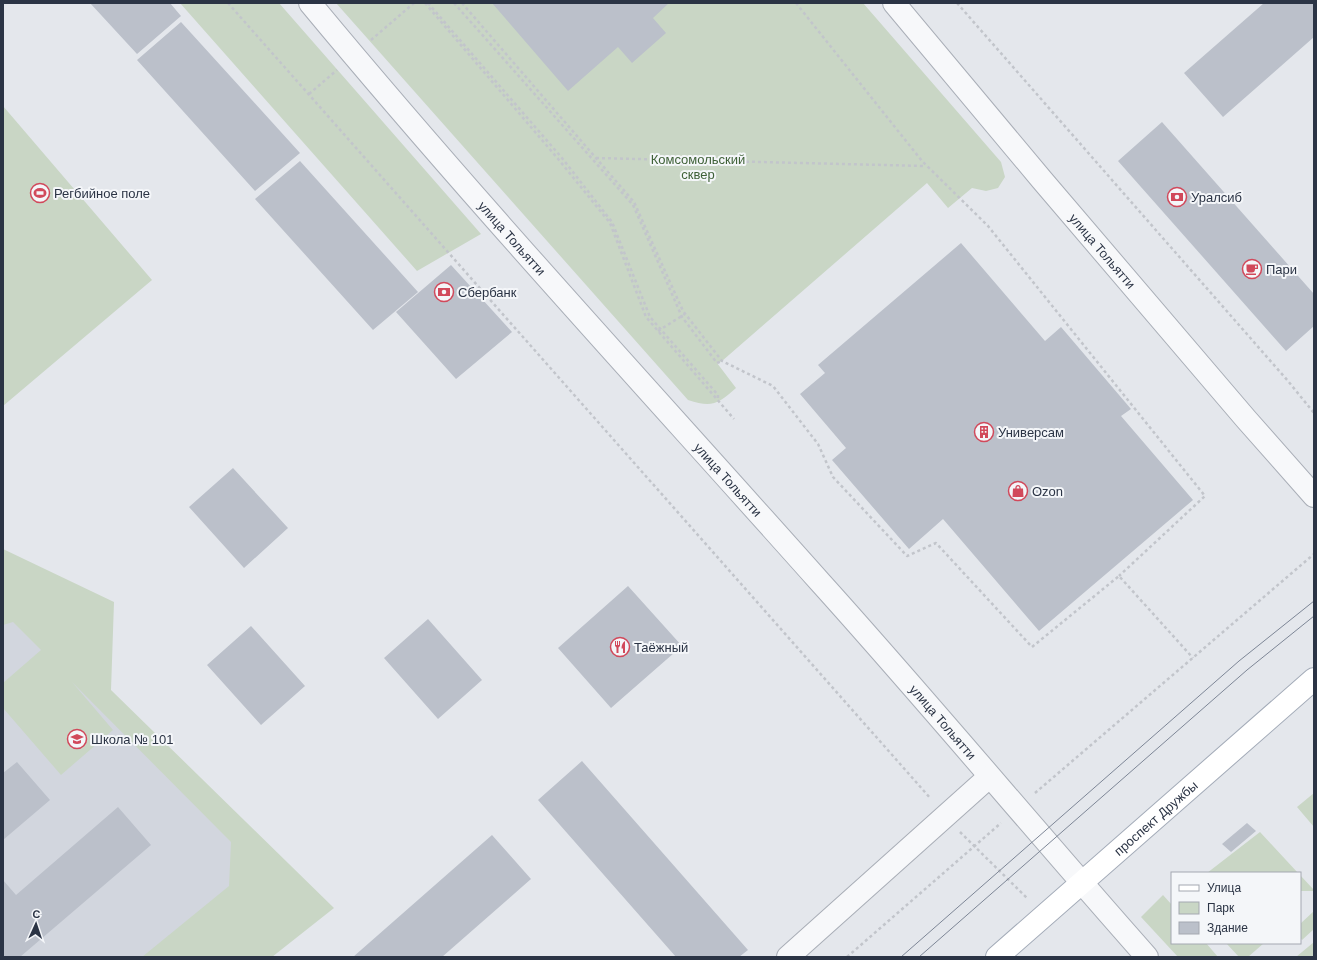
<svg xmlns="http://www.w3.org/2000/svg" width="1317" height="960" viewBox="0 0 1317 960" font-family="Arial,sans-serif">
<style>
.built{fill:#d2d6de}
.green{fill:#c9d6c5}
.building{fill:#bbc0ca}
.lines{fill:none;stroke-linecap:round;stroke-linejoin:round}
.minor-casing{stroke:#a9aeb7;stroke-width:24}
.major-casing{stroke:#a3abb8;stroke-width:24}
.path{stroke:#c2c5cb;stroke-width:2.5;stroke-dasharray:3 3;stroke-linecap:butt}
.minor{stroke:#f7f8fa;stroke-width:22}
.major{stroke:#fff;stroke-width:22}
.tram{stroke:#7d8696;stroke-width:1}
.labels{text-anchor:middle;dominant-baseline:central;stroke-width:4;stroke-linejoin:round;paint-order:stroke}
.park-label{font-size:13px;fill:#3f6138;stroke:#f4f6f9}
.poi-label{font-size:13px;fill:#2b3445;stroke:#f4f6f9;text-anchor:start}
.street-label{font-size:13px;fill:#2b3445;stroke:#f4f6f9}
</style>
<rect width="100%" height="100%" fill="#e4e7ec"/>
<!-- built -->
<path class="built" d="M3,597l270,284 -89,76h-181z"/>
<!-- green -->
<path class="green" d="M180,3h99l202,231 -64,37z
M336,3h527l138,159 4,15 -7,11 -12,3 -14,-3 -24,20 -21,-25 -205,178 -5,2 19,25c-18,16 -24,20 -48,12z
M3,106l149,174 -149,126z
M3,549l111,53 -3,88 223,218 -62,49h-130l87,-71 2,-44 -159,-160 41,48 -52,45 -58,-67v-25l38,-33 -28,-28 -10,3z
M1314,793v34l-17,-20z
M1260,832l38,41h-91z
M1300,875l14,15v1h-14z
M1163,895l9,10v38h34l12,14h-40l-37,-40z
M1314,911v18l-12,11 -2,-3v-13z
M1314,942v15h-18z
M1226,943h38l-16,14h-9z"/>
<!-- building -->
<path class="building" d="M90,3h80l11,13 -44,38z
M492,3h177l-16,15 13,15 -34,30 -14,-16 -50,44z
M1264,3h50v34l-91,80 -39,-44z
M181,22l119,131 -45,38 -118,-131z
M1162,122l152,172v32l-28,25 -168,-190z
M300,161l118,131 -45,38 -118,-131z
M961,243l84,98 16,-14 70,82 -10,7 72,84 -154,131 -96,-112 -34,30 -77,-89 14,-12 -46,-54 25,-21 -7,-8z
M451,265l61,67 -56,47 -60,-67z
M233,468l55,60 -44,40 -55,-61z
M628,586l54,60 -71,62 -53,-60z
M428,619l54,61 -44,39 -54,-61z
M251,626l54,60 -44,39 -54,-60z
M582,761l166,189 -9,7h-63l-138,-157z
M17,762l33,38 -47,40v-67z
M118,807l33,38 -131,112h-17v-77l13,15z
M1247,823l9,8 -25,21 -9,-8z
M492,835l39,44 -89,78h-89z"/>
<g class="lines">
<!-- minor casing -->
<g class="minor-casing">
<g id="minor">
<path id="s1" d="M310,3c164,198 339,387 510,579 111,123 217,251 327,375"/>
<path id="s2" d="M894,3l148,177 204,239 68,77"/>
<path d="M788,957l201,-180"/>
</g>
</g>
<!-- major casing -->
<g class="major-casing">
<g id="major">
<path id="s3" d="M997,957l317,-278"/>
</g>
</g>
<!-- path -->
<path class="path" d="M228,3l703,796
M425,3l134,157 51,63 36,94 88,102
M428,3l134,155 50,64 38,95 68,78v6
M454,3l179,202 49,112 35,46 5,-2
M462,3l172,199 49,109 39,50 51,25 45,58 15,33 74,79 29,-13 96,104 87,-71 74,82
M796,3l126,158 66,65 217,270 -86,80
M957,3l331,378 26,32
M371,40l43,-37
M309,94l28,-24
M596,158l329,8
M658,331l27,-17
M1035,793l279,-239
M960,832l68,67
M847,957l154,-134"/>
<!-- minor -->
<use href="#minor" class="minor"/>
<!-- major -->
<use href="#major" class="major"/>
<!-- tram -->
<path class="tram" d="M901,957l338,-296 75,-60
M919,957l328,-287 67,-54"/>
</g>
<!-- icons -->
<defs>
<g id="stadium-ring" transform="scale(1)"><circle r="9.5" fill="#f4f6f9" stroke="#d1495b" stroke-width="1.5"/><path d="M0-5a6.5 5 0 1 0 0 10a6.5 5 0 1 0 0-10ZM-3.5-1.8h7v3.6h-7Z" fill="#d1495b"/></g>
<g id="bank-ring" transform="scale(1)"><circle r="9.5" fill="#f4f6f9" stroke="#d1495b" stroke-width="1.5"/><path d="M-6-4H6V4H-6ZM0-2.3a2.3 2.3 0 1 0 0 4.6a2.3 2.3 0 1 0 0-4.6Z" fill="#d1495b"/></g>
<g id="cafe-ring" transform="scale(1)"><circle r="9.5" fill="#f4f6f9" stroke="#d1495b" stroke-width="1.5"/><path d="M-5.5-4.5H6V0H3Q3 3.5 0 3.5H-2.5Q-5.5 3.5-5.5 0ZM3-3.2v2h1.7v-2ZM-6 4.5H4V6H-6Z" fill="#d1495b"/></g>
<g id="building-ring" transform="scale(1)"><circle r="9.5" fill="#f4f6f9" stroke="#d1495b" stroke-width="1.5"/><path d="M-4-6H4V6H1V3H-1V6H-4ZM-2.5-4.3h1.7v1.8h-1.7ZM.8-4.3h1.7v1.8H.8ZM-2.5-1h1.7V.8h-1.7ZM.8-1h1.7V.8H.8Z" fill="#d1495b"/></g>
<g id="shop-ring" transform="scale(1)"><circle r="9.5" fill="#f4f6f9" stroke="#d1495b" stroke-width="1.5"/><path d="M-5-2.5h2.3a2.7 3.5 0 0 1 5.4 0H5L5.5 6h-11ZM-1.5-2.5h3a1.5 2.3 0 0 0-3 0Z" fill="#d1495b"/></g>
<g id="restaurant-ring" transform="scale(1)"><circle r="9.5" fill="#f4f6f9" stroke="#d1495b" stroke-width="1.5"/><path d="M-5-6h1v4h1v-4h1v4h1v-4h1v5L-1.5 .5V6h-2V.5L-5-1ZM5-6V6H3V1.5H1.5Q1.5-4 5-6Z" fill="#d1495b"/></g>
<g id="school-ring" transform="scale(1)"><circle r="9.5" fill="#f4f6f9" stroke="#d1495b" stroke-width="1.5"/><path d="M0-5L7-2L0 1L-7-2ZM-4 1L0 2.5L4 1V4Q0 6-4 4Z" fill="#d1495b"/></g>
</defs>
<g fill-rule="evenodd">
<use href="#stadium-ring" x="40" y="193"/>
<use href="#bank-ring" x="1177" y="197"/>
<use href="#cafe-ring" x="1252" y="269"/>
<use href="#bank-ring" x="444" y="292"/>
<use href="#building-ring" x="984" y="432"/>
<use href="#shop-ring" x="1018" y="491"/>
<use href="#restaurant-ring" x="620" y="647"/>
<use href="#school-ring" x="77" y="739"/>
</g>
<g class="labels">
<!-- park labels -->
<g class="park-label">
<text x="698" y="159">Комсомольский<tspan x="698" dy="15">сквер</tspan></text>
</g>
<!-- poi labels -->
<g class="poi-label">
<text x="54" y="193">Регбийное поле</text>
<text x="1191" y="197">Уралсиб</text>
<text x="1266" y="269">Пари</text>
<text x="458" y="292">Сбербанк</text>
<text x="998" y="432">Универсам</text>
<text x="1032" y="491">Ozon</text>
<text x="634" y="647">Таёжный</text>
<text x="91" y="739">Школа № 101</text>
</g>
<!-- street labels -->
<g class="street-label">
<text stroke="none"><textPath href="#s1" startOffset="310">улица Тольятти</textPath></text>
<text stroke="none"><textPath href="#s2" startOffset="324">улица Тольятти</textPath></text>
<text stroke="none"><textPath href="#s1" startOffset="634">улица Тольятти</textPath></text>
<text stroke="none"><textPath href="#s1" startOffset="958">улица Тольятти</textPath></text>
<text stroke="none"><textPath href="#s3" startOffset="211">проспект Дружбы</textPath></text>
</g>
</g>
<!-- border -->
<rect width="1317" height="960" fill="none" stroke="#2b3445" stroke-width="8"/>
<!-- legend -->
<rect x="1171" y="872" width="130" height="72" fill="#f4f6f9" stroke="#a4a8b1"/>
<rect x="1179" y="885" width="20" height="6" fill="#ffffff" stroke="#a4a8b1"/>
<text x="1207" y="892" font-size="12" fill="#2b3445">Улица</text>
<rect x="1179" y="902" width="20" height="12" fill="#c9d6c5" stroke="#a4a8b1"/>
<text x="1207" y="912" font-size="12" fill="#2b3445">Парк</text>
<rect x="1179" y="922" width="20" height="12" fill="#bbc0ca" stroke="#a4a8b1"/>
<text x="1207" y="932" font-size="12" fill="#2b3445">Здание</text>
<!-- north arrow -->
<g transform="translate(36 924) rotate(3)" stroke="#f4f6f9" stroke-width="3" paint-order="stroke">
<path d="M0-3L7 15L0 10L-7 15Z" fill="#2b3445"/>
<text y="-6" font-size="11" font-weight="bold" text-anchor="middle" fill="#2b3445">С</text>
</g>
</svg>
